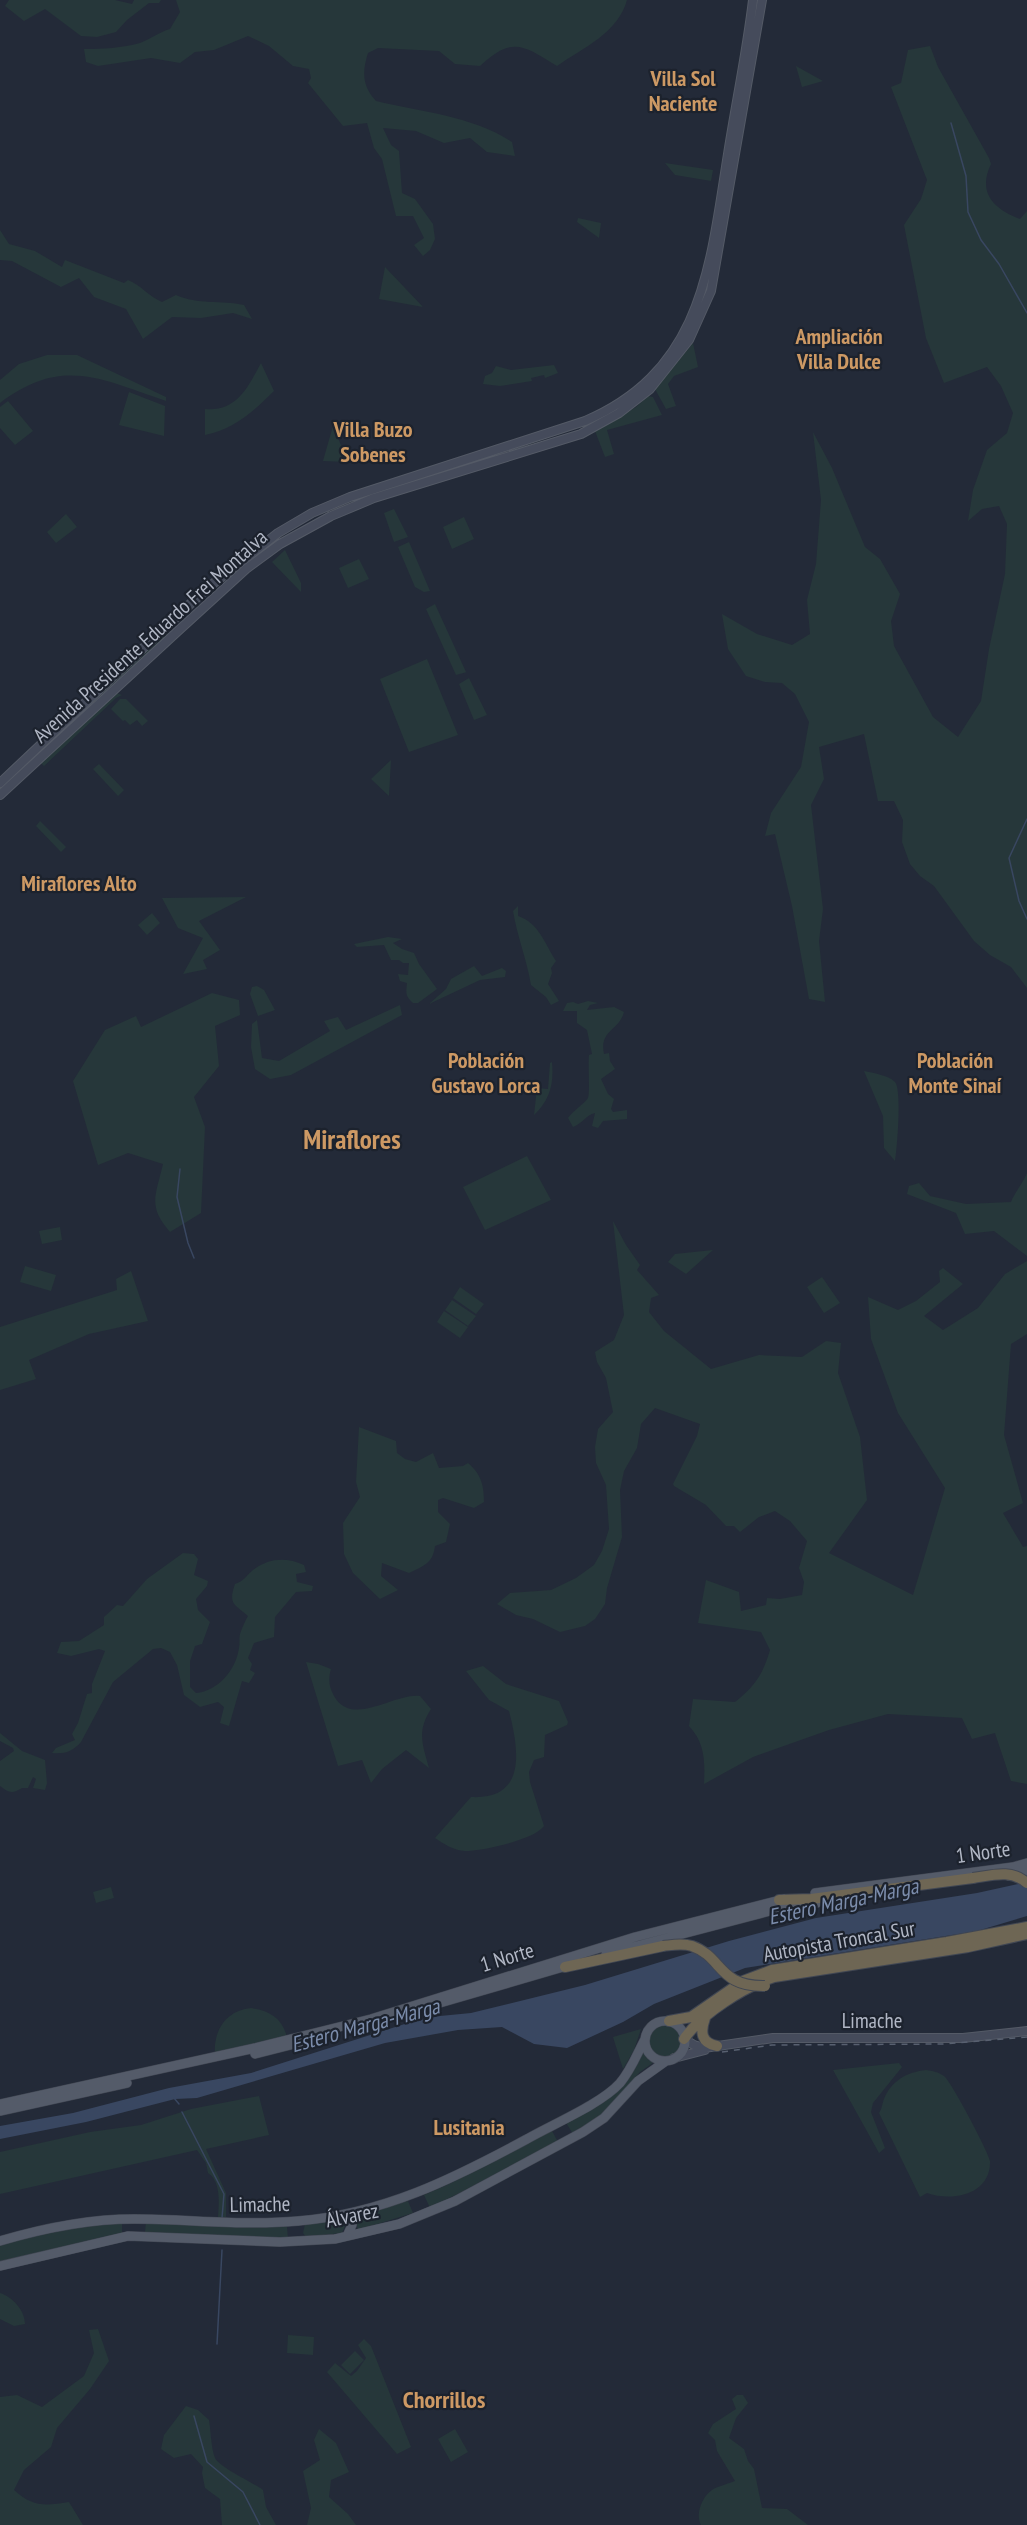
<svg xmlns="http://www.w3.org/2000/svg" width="1027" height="2525" viewBox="0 0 1027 2525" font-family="'PT Sans Narrow',sans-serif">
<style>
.green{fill:#26373a}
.water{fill:#394761}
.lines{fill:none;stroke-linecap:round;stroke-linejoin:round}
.stream{stroke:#394761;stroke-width:1.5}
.secondary-casing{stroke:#545a66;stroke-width:10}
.primary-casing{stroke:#404652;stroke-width:10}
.highway-casing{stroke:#414753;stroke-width:12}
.secondary{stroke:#454b5b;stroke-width:8}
.primary{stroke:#545b69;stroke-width:9}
.highway{stroke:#6e6654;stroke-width:10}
.rail{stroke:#586070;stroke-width:1.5;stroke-dasharray:6 6;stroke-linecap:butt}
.highway-bridge-casing{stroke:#414753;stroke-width:12;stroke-linecap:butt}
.highway-bridge{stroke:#6e6654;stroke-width:10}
.labels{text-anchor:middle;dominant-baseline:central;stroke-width:4.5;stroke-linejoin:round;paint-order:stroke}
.street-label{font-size:21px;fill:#b1b7c5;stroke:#1c222d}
.neighbourhood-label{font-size:22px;font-weight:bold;fill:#cd9964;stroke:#1c222d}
.water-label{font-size:22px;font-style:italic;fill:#7b8cab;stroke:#1c222d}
.quarter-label{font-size:24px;font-weight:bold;fill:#cd9964;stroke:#1c222d}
.district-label{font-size:27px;font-weight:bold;fill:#cd9964;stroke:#1c222d}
</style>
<rect width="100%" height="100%" fill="#232a38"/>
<!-- green -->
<path class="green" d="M9,0h106l17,4 2,-4h27l-2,3h-10l-22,17 -11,12 -19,5 -16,-1 -36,-27 -21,12 -19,-15z
M176,0h451c-9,33 -44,48 -70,66 -34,-21 -45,-30 -77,0l-25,-2 -16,-13 -61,-3 -10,5c-6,19 -6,33 8,48 45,11 97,15 136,41l3,14 -28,-4 -17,-14 -26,5 -28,-12 -33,-3 8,17 8,6 3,42 13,6 18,25 2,15 -5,11 -7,6 -9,-11 10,-7 -11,-22h-17l-14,-57 -8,-11 -7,-25 -24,3 -35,-43 3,-5 -2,-9 -16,-3 -24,-20 -21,-10 -34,14 -19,2 -15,11 -29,-5 -53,8 -12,-4 -2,-13c19,0 38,-1 56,-6 11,-4 19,-11 30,-14l10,-17z
M930,46l8,21 51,91 2,6c-14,29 3,45 29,55l7,-8v777l-16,-21 -21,-12 -16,-14 -40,-55 -14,-10 -10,-12 -8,-22 1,-22 -9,-19h-16l-14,-67 -45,13 5,32 -13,26 12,104 -4,32 6,61 -16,-3 -17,-93 -17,-72 -10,2 6,-23 30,-46 8,-45 -14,-28 -13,-11 -17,-1 -19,-6 -18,-27 -6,-35 35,20 35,11 18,-11 -3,-34 9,-36 5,-64 -8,-68 19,36 33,79 15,12 20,35 -9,27 3,25 39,71 25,20 23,-36 8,-52 16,-75 2,-50 -8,-18 -17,3 -14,12 5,-31 14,-40 20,-17 6,-20 -12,-27 -14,-19 -43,16 -18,-45 -22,-113 17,-26 6,-19 -36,-93 10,-4 7,-33z
M796,66l27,15 -21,6z
M665,163l48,7 -2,11 -36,-6z
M578,218l23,5 -2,15 -22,-16z
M0,230l9,14 26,7 27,16 3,-7 59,23 4,-3c13,5 20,16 34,22l14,-7c22,10 45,5 68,10l8,14 -19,-6 -32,5 -29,-1 -29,22 -17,-30 -32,-12 -15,-19 -18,9 -49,-26 -12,-1z
M385,267l38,40 -44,-8z
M693,343l5,24 -24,9 -6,8 8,22 -10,3 -11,-20z
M47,355h30l89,42v4c-65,-22 -104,-45 -166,2v-23l19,-16z
M261,363l13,28c-20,20 -41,39 -69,44v-26c32,3 43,-22 56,-46z
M554,365l4,8 -13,5 -1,-3 -13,3 1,3 -32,5 -17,-2 2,-8 7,-3 4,-7 15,4z
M129,392l36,14 -1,30 -45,-11z
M648,396l5,1 9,18 -55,15 7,24 -9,3 -10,-26 41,-24z
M8,401l25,30 -18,14 -15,-17v-21z
M333,426l15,36 -25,-1z
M394,509l14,28 -14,5 -10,-29z
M66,514l11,13 -21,16 -9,-11z
M464,517l10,22 -22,10 -9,-22z
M409,542l21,49 -6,1 -9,-5 -17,-40z
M285,550l16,33v9l-29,-30z
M359,559l10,20 -21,9 -9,-20z
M435,604l31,68h1l-11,3 -30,-66z
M166,631l3,2 -132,124 -3,-3z
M427,659l31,76 -49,17 -29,-73z
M469,678l18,37 -13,5 -15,-36z
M116,693l6,2 -6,3 -72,68 -3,-3z
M120,699h6l22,22 -6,5 -5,-6 -7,5 -5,-5 -2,1 -12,-12z
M391,760l-2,36 -18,-17z
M99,764l25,26 -6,6 -25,-27z
M40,821l26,26 -5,5 -25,-26z
M246,897l-47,24 21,29 -17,10 4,9 -24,5 20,-36 -25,-10 -16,-30z
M518,906v10c21,7 27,28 38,45l-5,7 1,5 -4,11 11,17 -8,4 -5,-8 -15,-12c-4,-25 -14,-49 -18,-74z
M152,913l8,10 -13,12 -9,-10z
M388,937l14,2 -9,4 9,6 12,4 5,11 18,25 -19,14h-5c-8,-7 -7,-10 -6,-20l-7,-2 -2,-7 10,1 1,-12h-6l-4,-3h-8l-7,-15 -27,2 -3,-3z
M474,966l8,10 20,-8 4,3 -1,6 -25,3 -51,24 17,-15 5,-10z
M257,986l7,4 11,20 -17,6 -8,-22 2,-7z
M212,993l27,7 1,15 -25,11 4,40 -25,31 11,30 -4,86 -31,19c-23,-26 -14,-37 -7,-68l-35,-11 -30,12 -25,-84 32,-51 31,-14 5,11z
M588,1001l10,2 -8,2 -3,5 27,-3 10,5c-5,19 -25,18 -20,42l5,-1 1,8 5,8 -14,10 7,15 6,5 -3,10 2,3 14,-2v9l-24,2 -5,7 -6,-2 3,-13c-9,2 -13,11 -22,14l-5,-9c6,-8 16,-14 20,-20 2,-4 0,-33 1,-43l3,-1 -5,-24 -10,-7v-12h-14l4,-8 6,-1 5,2z
M400,1005l2,10 -111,60 -21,4 -15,-10 -4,-22 1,-23 5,-4 5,38 17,3 51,-30 -6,-10 14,-4 8,13z
M552,1062c2,22 -2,38 -18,53l3,-27 11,1 2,-26z
M864,1071c9,2 24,4 31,11 7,8 2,67 0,79l-11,-13 -1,-32z
M527,1156l24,44 -66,30 -22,-43z
M1027,1173v83l-33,-25 -29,3 -9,-21 -49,-19 2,-8 10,-3 11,13 36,8 45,-2c4,-10 12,-19 16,-29z
M613,1221l13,24 14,20 -3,5 22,25 -8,3 -2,14 15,19 47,38 48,-14 43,2 24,-16 15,2 -3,30 22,64 7,63 -38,53 84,42 32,-107 -47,-75 -27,-74 -3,-42 30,13 18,-9 24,-19 -1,-11 4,-3 20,16 -39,32 19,14 35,-22 27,-34 22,-13v73l-16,10 -7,91 19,68 -20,10 20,34 4,-1v238l-16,-3 -16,-48 -23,6 -10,-21 -74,-4 -59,16 -76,27 -49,27c1,-23 1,-41 -15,-58l4,-27 42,3c20,-16 28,-28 35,-52l-9,-18 -63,-9 8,-43 33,12 2,19 25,-6 1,-7 13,1 22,-4 2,-13 -5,-14 8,-27 -17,-20 -15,-10 -16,6 -19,15 -6,-6h-8l-20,-21 -32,-19 -1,-2 24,-48 3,-12 -45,-16 -14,16 -4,24 -13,23 -4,19 2,47 -15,51 -2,16 -10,15 -10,7 -25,6 -27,-13 -17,-4 -19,-11 13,-11 41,-3 25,-12 18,-13 8,-14 7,-22 -3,-44 -10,-22 -1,-16 3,-18 15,-17 -7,-34 -9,-16 -2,-10 19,-12 10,-25z
M60,1227l2,13 -20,4 -3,-13z
M713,1250l-27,24 -18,-12 7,-8z
M25,1266l31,9 -5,16 -31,-9z
M131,1271l17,50 -59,13 -60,26 7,19 -36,11v-63l117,-37 -1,-11z
M822,1277l18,26 -16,10 -17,-26z
M460,1287l24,17 -8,10 -23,-16z
M452,1300l24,16 -8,10 -23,-16z
M444,1311l24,16 -8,11 -23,-16z
M359,1427l37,14 1,12 8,6 11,3 17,-9 6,15 24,-2 5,-3c13,11 16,22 16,39l-10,6 -31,-10 -5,2v12l12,12 -4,18 -11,4c-2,17 -11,20 -26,27l-27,-10 -1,13 17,14 -18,9 -27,-26 -9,-19 -1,-31 17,-26 -4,-15z
M183,1553l11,1 4,5 -4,16 14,6 -1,5 -11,13 2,11 12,12 -8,22 -7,2 -5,15v26l6,6c22,-2 40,-23 43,-45 1,-5 0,-10 1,-14 2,-6 5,-13 8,-18 -14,-12 -20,-12 -13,-32 9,-3 11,-8 18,-14 16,-12 33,-13 51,-5l2,7 -10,2 1,8 16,4 -1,5 -16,1 -21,25 -1,20 -20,6 -6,15 4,6 -2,6 5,3 -6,10 -7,-2 -13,45 -9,-3 4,-16 -6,-5 -18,5 -16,-12 -7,-30 -7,-13 -9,-4 -8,1 -40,33 -32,60c-9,10 -16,12 -29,11l4,-5 19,-8 -3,-6 6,-11 9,-29 5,-1v-9l13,-33 -6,-2 -28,7 -14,-3 4,-11 18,-1 25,-16v-8l13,-12 6,1 24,-27z
M306,1662l12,2 13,5c-3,10 -2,18 3,27 18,32 60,-3 86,0l11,13c-14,22 -9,34 -2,59l-23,-18 -24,19 -11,14 -9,-23 -24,6z
M483,1666l23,18 53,17 9,21 -1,3 -22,10 -1,22 -10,3 -5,12 1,10 14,44c-10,14 -62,25 -79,25 -12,-1 -21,-7 -30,-13l36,-41c56,3 48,-47 38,-86l-20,-11 -23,-29z
M0,1733l22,18 23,9 2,23 -2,7 -12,-2 3,-9 -3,-2 -5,11h-6c-10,6 -13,5 -22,-2v-25l14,-10 -1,-3 -13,-7z
M111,1887l3,11 -18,5 -3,-11z
M251,2008c19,3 31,10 36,29l-72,17c-2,-24 12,-44 36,-46z
M647 2040a17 17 0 1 1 34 0a17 17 0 1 1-34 0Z
M641,2029l-7,21 -11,19 -10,-32z
M642,2052l12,10 -14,10 -38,43 -29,19 -8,-13 31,-17z
M899,2063l3,4 -29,36 -2,9 14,36 -6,5 -46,-83z
M926,2070c7,1 12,2 18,6 7,5 45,77 46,85 1,34 -38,41 -63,32l-7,4 -41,-84c3,-4 3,-9 5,-14 7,-18 23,-27 42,-29z
M259,2096l10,39 -63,14 20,44v24h-8c1,-14 3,-36 -10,-44l-2,-10 -9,-13 -197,44v-42l90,-20 51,-7 50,-16z
M551,2129l7,13 -128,66 -6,-13 27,-12z
M408,2201l5,12 -55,17 -4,-15z
M339,2218l6,8 -3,7 -36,4 -3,-4 2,-9z
M122,2222v11l-122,29v-19l29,-9z
M146,2222l141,5 1,12 -143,-7z
M0,2293c13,4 25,18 25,31l-11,2 -14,-7z
M98,2329l11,32 -19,28 -33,39 -6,19 -27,23 -10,20c19,17 30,16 55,12l14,23h-83v-128l17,-2 25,12 42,-31 10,-23 -5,-23z
M288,2335l26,2 -1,18 -26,-2z
M364,2339l7,7 40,101 -14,7 -70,-82 8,-9 16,13 6,-5 9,-13 -8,-13z
M355,2351l9,9 -14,14 -9,-9z
M737,2395h6l5,8 -12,15 -7,20 15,11 4,12 6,8 8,39 25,1 21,16h-107c-6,-11 1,-28 11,-35 6,-4 16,-6 23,-9l-18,-30 -2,-11 -7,-7 5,-9 23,-15 -4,-10z
M186,2406l12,4 11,10c2,12 2,28 6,38 4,9 37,24 48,32l3,17 10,18h-54l-2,-26 -15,-11 -3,-15 1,-6 -12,-13 -17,4 -13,-9 3,-14z
M319,2429l17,14 13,29 -18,8 -2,17 19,17 8,11h-49l4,-17 -8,-37 17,-11 -6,-20z
M455,2429l13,23 -17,10 -13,-23z"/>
<!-- water -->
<path class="water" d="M1027,1882v34l-50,15 -232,37 -91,36 -31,18 -56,26 -33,-4 -32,-17 -44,3 -73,13 -188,55 -22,1 -89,23 -86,17v-13l73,-13 96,-25 82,-15 160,-51 29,-6 31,-3 114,-28 144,-44 87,-23 161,-25z"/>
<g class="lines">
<!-- stream -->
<path class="stream" d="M951,123l15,53 2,36 13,28 18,24 28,49
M1027,819l-18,39 10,43 8,18
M180,1169l-3,28 11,46 6,15
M174,2098l5,6
M182,2112l42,82 -2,24
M217,2344l5,-94
M194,2416l13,46 36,30 17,33"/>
<!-- secondary casing -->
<g class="secondary-casing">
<path id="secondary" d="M0,783l205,-193 73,-57 34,-20 38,-16 235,-76c119,-51 125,-156 143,-267 8,-51 19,-103 25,-154
M0,795l178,-164 68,-62 34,-25 51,-28 43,-18 207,-64 38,-21 31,-24 39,-49 22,-49 51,-291
M684,2039l10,6 10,3 69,-10h190l64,-7
M674,2058l31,-8"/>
</g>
<!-- primary casing -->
<g class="primary-casing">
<path id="primary" d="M1009,1876l18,-5
M815,1893l198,-26 14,-4
M606,1954l164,-43 47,-8
M419,2009l151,-44
M645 2041a20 20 0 1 1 40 0a20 20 0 1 1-40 0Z
M255,2054l79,-20
M0,2104l255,-56 116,-29 264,-82 149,-38
M0,2111l127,-28
M347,2214l5,11 -5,11
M0,2241c44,-13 88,-22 134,-22 55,0 109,7 164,2 85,-7 155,-42 229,-82 26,-15 74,-35 93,-56 11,-13 17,-29 25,-44
M0,2266l128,-30 152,6 55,-3 64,-15 56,-23 128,-69 21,-14 34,-37 28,-20"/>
</g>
<!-- highway casing -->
<g class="highway-casing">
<path id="highway" d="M779,1900l32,-1 162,-21
M565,1967l98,-21
M705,2018c-5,14 -4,25 12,28
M669,2021l22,-4 52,-36 29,-11 175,-28 80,-15
M684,2039c18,-26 60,-52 90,-62l194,-30 59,-13"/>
</g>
<!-- secondary -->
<use href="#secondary" class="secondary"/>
<!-- primary -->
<use href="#primary" class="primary"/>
<!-- highway -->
<use href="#highway" class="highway"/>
<!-- rail -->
<path class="rail" d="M722,2052l50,-7 171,-1 84,-7"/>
<!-- highway-bridge casing -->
<g class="highway-bridge-casing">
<path id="highway-bridge" d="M973,1878c20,-3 38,-9 54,5
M663,1946c10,-1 19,-3 29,0 31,11 26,41 73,40"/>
</g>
<!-- highway-bridge -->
<use href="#highway-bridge" class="highway-bridge"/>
</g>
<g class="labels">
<!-- street labels -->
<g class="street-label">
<text transform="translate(150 636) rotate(-42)">Avenida Presidente Eduardo Frei Montalva</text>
<text transform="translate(983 1852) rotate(-8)">1 Norte</text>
<text transform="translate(839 1941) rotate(-10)">Autopista Troncal Sur</text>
<text transform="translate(507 1957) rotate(-17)">1 Norte</text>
<text x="872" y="2020">Limache</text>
<text transform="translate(260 2204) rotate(-1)">Limache</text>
<text transform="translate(352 2215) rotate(-11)">Álvarez</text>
</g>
<!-- neighbourhood labels -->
<g class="neighbourhood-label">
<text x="683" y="78">Villa Sol<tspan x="683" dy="25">Naciente</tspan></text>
<text x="839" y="336">Ampliación<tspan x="839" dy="25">Villa Dulce</tspan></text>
<text x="373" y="429">Villa Buzo<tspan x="373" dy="25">Sobenes</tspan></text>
<text x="79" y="883">Miraflores Alto</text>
<text x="486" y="1060">Población<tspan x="486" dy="25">Gustavo Lorca</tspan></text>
<text x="955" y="1060">Población<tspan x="955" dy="25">Monte Sinaí</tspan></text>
<text x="469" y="2127">Lusitania</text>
</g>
<!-- water labels -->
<g class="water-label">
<text transform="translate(843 1901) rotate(-12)">Estero Marga-Marga</text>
<text transform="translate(365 2025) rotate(-15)">Estero Marga-Marga</text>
</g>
<!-- quarter labels -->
<g class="quarter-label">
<text x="444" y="2399">Chorrillos</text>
</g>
<!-- district labels -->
<g class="district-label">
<text x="352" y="1139">Miraflores</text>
</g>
</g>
</svg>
